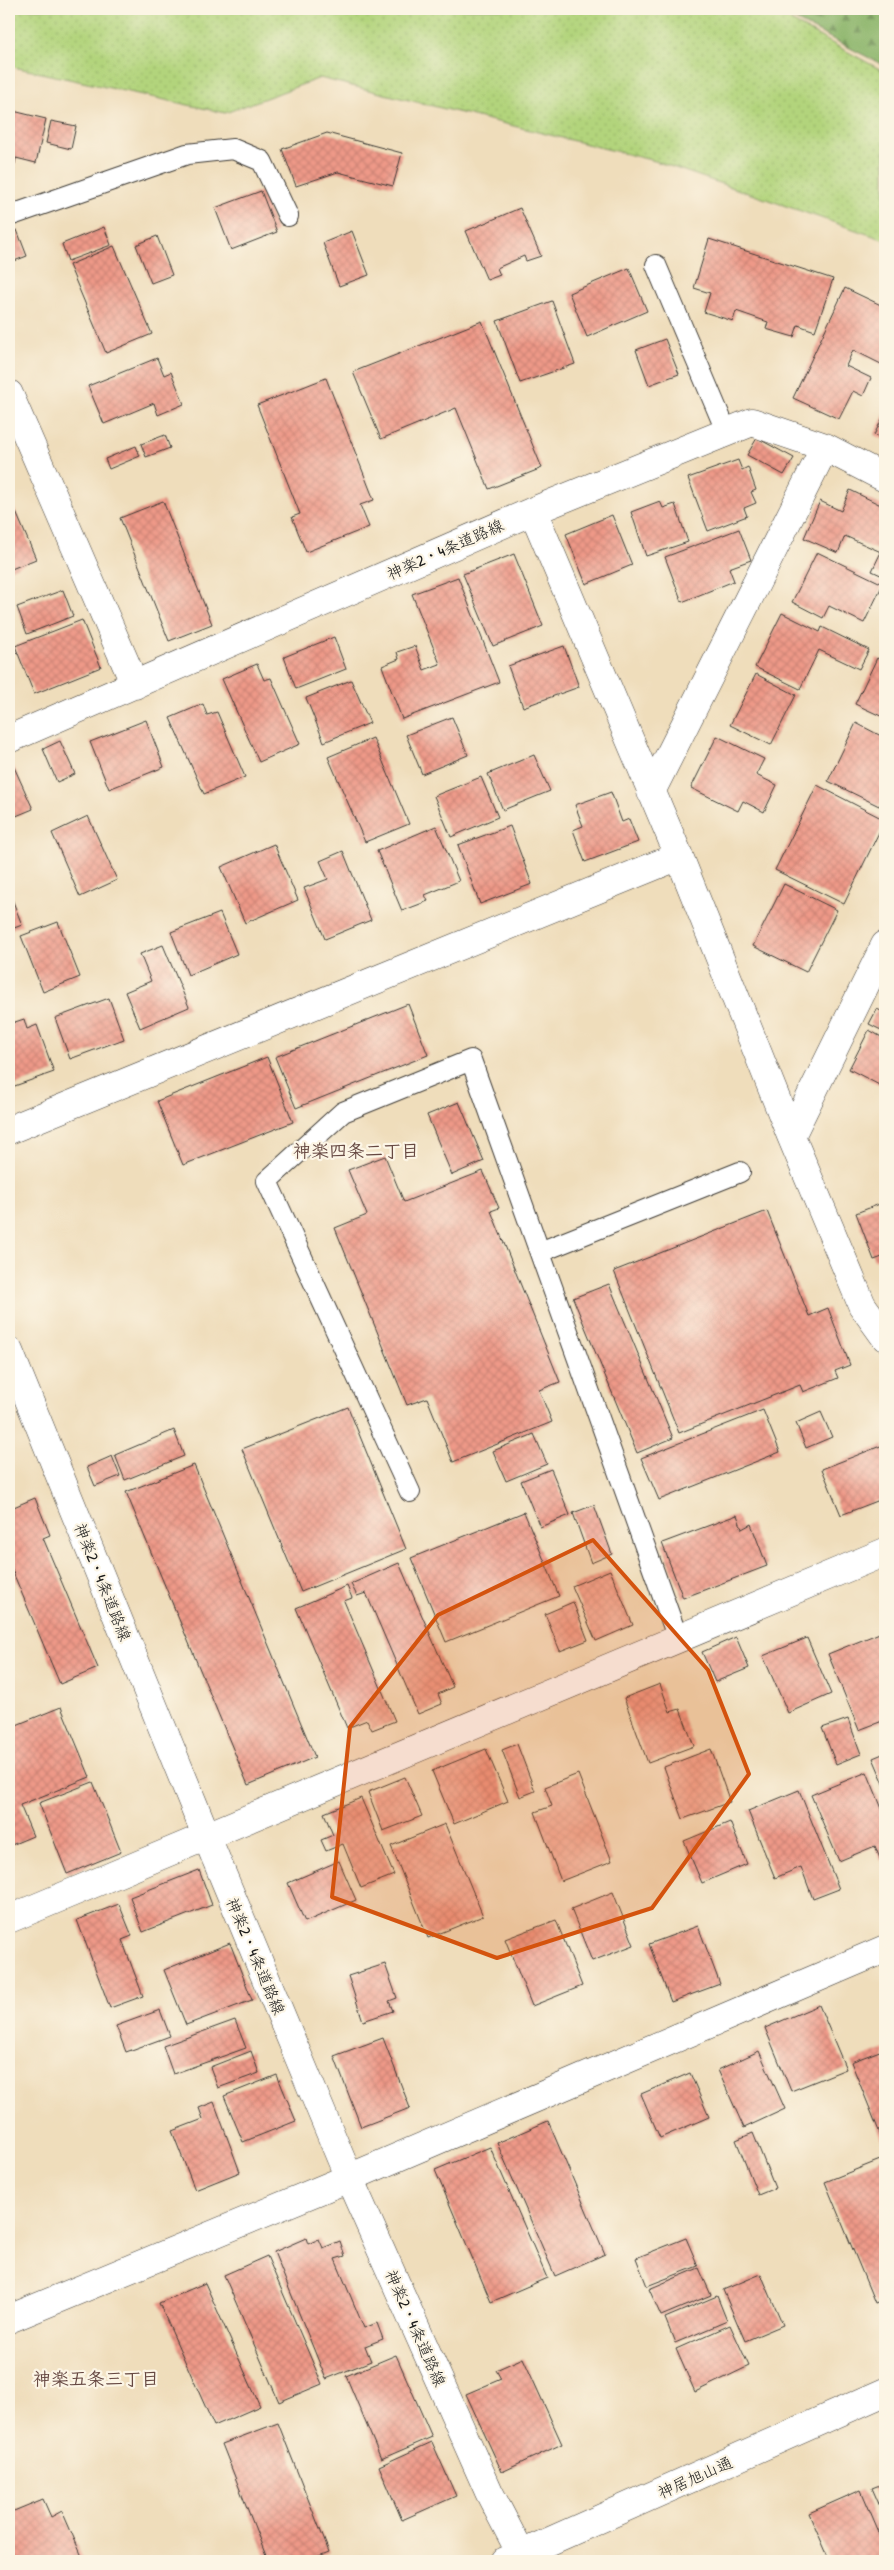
<svg xmlns="http://www.w3.org/2000/svg" width="894" height="2570" viewBox="0 0 894 2570" font-family="'Patrick Hand','Klee One',sans-serif">
<style>
.grass{fill:url(#grass-dots);stroke:#67784c}
.forest{fill:url(#forest-firs);stroke:#546944}
.building{fill:url(#building-cross-hatch)}
.lines{fill:none;stroke-linecap:round;stroke-linejoin:round}
.lane-casing{stroke:#3c3934;stroke-width:22}
.street-casing{stroke:#3c3934;stroke-width:29}
.primary-casing{stroke:#3c3934;stroke-width:29}
.highway-casing{stroke:#3c3934;stroke-width:29}
.lane{stroke:#fff;stroke-width:20}
.street{stroke:#fff;stroke-width:28}
.primary{stroke:#fff;stroke-width:28}
.highway{stroke:#fff;stroke-width:28}
.marked{fill:#d4530e;fill-opacity:0.2;stroke:#d4530e;stroke-width:4;stroke-linejoin:round}
.labels{text-anchor:middle;dominant-baseline:central;stroke-width:4.5;stroke-linejoin:round;paint-order:stroke}
.street-label{font-size:16px;fill:#1c1c1c;stroke:#fcf5e5}
.neighbourhood-label{font-size:18px;font-weight:bold;fill:#664842;stroke:#fcf5e5}
</style>
<defs>
<pattern id="grass-dots" width="8" height="8" patternUnits="userSpaceOnUse" patternTransform="scale(1.25)"><rect width="8" height="8" fill="#b2d47c"/><path d="M2 2h.1M6 6h.1" fill="none" stroke="#98b56b" stroke-width="1.8" stroke-linecap="round"/></pattern>
<pattern id="forest-firs" width="22" height="20" patternUnits="userSpaceOnUse" patternTransform="scale(1.25)"><rect width="22" height="20" fill="#8db66c"/><path d="M5 1l3.5 6h-7zM16 11l3.5 6h-7z" fill="#729358"/></pattern>
<pattern id="building-cross-hatch" width="8" height="8" patternUnits="userSpaceOnUse" patternTransform="scale(1.25)"><rect width="8" height="8" fill="#e98"/><path d="M0 0l8 8M0 8l8-8" fill="none" stroke="#cc8375"/></pattern>
</defs>
<rect width="100%" height="100%" fill="#fcf5e5"/>
<filter id="ink" filterUnits="userSpaceOnUse"><feTurbulence type="fractalNoise" baseFrequency=".02" numOctaves="2"/><feDisplacementMap in="SourceGraphic" scale="10" xChannelSelector="R" yChannelSelector="G"/><feConvolveMatrix kernelMatrix="1 2 1 2 8 2 1 2 1" color-interpolation-filters="sRGB"/></filter>
<filter id="wash" filterUnits="userSpaceOnUse"><feTurbulence type="fractalNoise" baseFrequency=".0096" numOctaves="4" result="noise"/><feDisplacementMap in="SourceGraphic" scale="20" xChannelSelector="R" yChannelSelector="G"/><feGaussianBlur stdDeviation="1.12" result="paint"/><feColorMatrix in="noise" values="0 0 0 0 0 0 0 0 0 0 0 0 0 0 0 0 0 1.4 0 .05"/><feComposite in="paint" operator="in"/></filter>
<g filter="url(#wash)">
<rect width="100%" height="100%" fill="#efddbb"/>
<!-- grass -->
<path class="grass" d="M9,9h760l116,63v168l-230,-79 -335,-83 -95,35 -216,-47z"/>
<!-- forest -->
<path class="forest" d="M774,9h111v57z"/>
<g id="blocks">
<!-- building -->
<path class="building" d="M9,110l37,9 -10,44 -20,-5 -1,6 -6,-1z
M51,121l25,5 -5,23 -25,-6z
M327,133l75,20 -9,33 -55,-14 -42,14 -14,-37z
M261,191l16,41 -46,18 -16,-42z
M520,208l21,48 -15,5 -2,-5 -27,12 3,7 -13,5 -21,-49z
M104,227l7,18 -43,16 -6,-17z
M17,230l10,26 -18,7v-30z
M352,231l17,44 -30,11 -16,-43z
M157,236l15,39 -21,8 -15,-38z
M709,239l124,40 -18,52 -17,-6 -4,12 -28,-8 2,-7 -32,-11 -3,10 -29,-9 6,-19 -16,-5z
M114,246l38,88 -46,19 -37,-88z
M629,268l18,43 -60,26 -18,-44z
M845,288l40,19v59l-32,-16 -7,16 25,12 -8,18 -10,-5 -14,28 -46,-21z
M552,301l23,63 -55,19 -23,-62z
M482,321l60,147 -53,21 -33,-81 -75,31 -28,-67z
M665,339l14,35 -30,11 -13,-35z
M157,358l7,17 7,-3 13,32 -26,11 -4,-12 -50,21 -16,-38z
M326,378l48,122 -14,5 9,22 -63,25 -14,-35 8,-3 -43,-109z
M885,413v27l-11,-5z
M165,435l5,13 -24,9 -5,-13z
M757,438l37,20 -10,17 -37,-20z
M136,446l4,10 -31,13 -4,-10z
M738,460l4,10 6,-3 8,23 -5,2 5,11 -12,5 3,8 -39,15 -20,-53z
M850,490l35,17v70l-13,-6 9,-19 -36,-16 -7,17 -34,-15 16,-37 21,10z
M10,498l26,61 -27,11v-71z
M163,501l49,123 -43,17 -49,-123z
M660,501l3,7 12,-4 13,38 -42,14 -15,-44z
M612,515l20,50 -46,19 -20,-50z
M739,529l12,31 -22,8 5,13 -52,21 -17,-45z
M817,552l66,32 -19,39 -35,-17 -6,12 -31,-16z
M514,554l29,72 -50,20 -30,-72z
M458,577l41,105 -97,37 -20,-53 17,-7 -2,-7 18,-6 9,24 16,-6 -28,-70z
M63,590l10,26 -46,18 -10,-27z
M782,613l38,19 2,-5 47,23 -10,19 -40,-19 -19,39 -45,-22z
M82,620l19,47 -67,27 -19,-48z
M334,637l12,32 -50,20 -12,-32z
M564,646l15,41 -56,20 -15,-41z
M877,658l8,4v56l-30,-14z
M257,664l7,16 7,-2 29,66 -41,18 -37,-83z
M756,674l40,21 -25,50 -41,-20z
M351,680l19,43 -46,19 -18,-44z
M203,704l4,11 10,-3 28,65 -41,17 -34,-76z
M452,717l16,38 -46,19 -16,-39z
M146,720l18,47 -55,22 -19,-47z
M856,723l29,15v59l-6,9 -51,-25z
M717,736l47,23 -8,16 21,10 -13,27 -21,-11 -5,10 -47,-23z
M373,738l36,86 -44,18 -37,-85z
M60,741l15,33 -18,8 -14,-33z
M534,755l16,36 -47,19 -15,-36z
M14,767l19,42 -24,10v-50z
M481,777l17,40 -47,20 -17,-41z
M817,785l68,35 -41,84 -69,-34z
M611,792l11,30 7,-3 9,23 -53,20 -12,-32 10,-4 -8,-21z
M88,816l29,64 -37,17 -28,-64z
M436,826l23,55 -34,14 3,6 -26,10 -25,-60z
M510,826l22,58 -52,20 -22,-59z
M274,844l24,56 -53,23 -24,-56z
M343,851l28,69 -46,19 -21,-51 24,-9 -8,-18z
M784,884l53,26 -31,62 -53,-26z
M9,891l13,34 -13,5z
M220,913l17,41 -49,21 -17,-43z
M58,922l22,55 -37,15 -22,-56z
M163,945l26,62 -49,21 -15,-36 26,-11 -11,-27z
M109,998l15,41 -54,20 -15,-41z
M408,1004l20,51 -132,53 -21,-51z
M877,1009l8,4v19l-16,-8z
M24,1019l3,10 10,-4 17,47 -45,16v-64z
M869,1030l16,9v49l-36,-19z
M267,1057l26,65 -110,43 -26,-64z
M459,1102l25,59 -32,14 -25,-60z
M385,1156l19,46 79,-31 16,37 -8,3 69,171 -21,8 13,32 -99,40 -26,-64 -20,7 -72,-177 32,-13 -19,-45z
M885,1202v54l-11,4 -18,-47z
M767,1211l42,105 19,-8 22,57 -15,6 3,7 -35,14 -3,-7 -121,48 -65,-162z
M609,1284l64,154 -36,15 -64,-155z
M348,1407l58,142 -105,43 -59,-143z
M763,1410l17,42 -121,48 -18,-42z
M821,1412l11,25 -26,11 -10,-25z
M174,1430l10,26 -59,24 -10,-25z
M534,1434l13,30 -41,17 -13,-30z
M883,1445l2,6v47l-44,17 -19,-46z
M112,1456l8,20 -25,10 -8,-19z
M194,1465l121,292 -67,28 -122,-293z
M551,1469l19,46 -30,12 -19,-46z
M35,1498l15,37 -7,3 55,130 -38,16 -51,-121v-54z
M594,1505l18,49 -21,9 -18,-50z
M524,1512l35,84 -113,46 -35,-84z
M737,1515l5,14 9,-5 16,42 -84,32 -21,-55z
M399,1563l54,124 -15,7 4,10 -24,10 -52,-121 -9,3 -6,-12z
M610,1570l23,55 -37,16 -24,-55z
M347,1586l5,12 -8,3 51,120 -23,9 -5,-10 -20,8 -51,-120z
M573,1602l15,38 -28,11 -15,-37z
M882,1632l3,8v80l-26,10 -31,-76z
M736,1637l13,31 -34,14 -13,-30z
M807,1638l24,56 -43,19 -25,-57z
M660,1684l10,28 10,-3 14,37 -46,17 -24,-65z
M61,1707l29,70 -70,28 13,31 -24,10v-118z
M848,1719l13,35 -25,10 -14,-36z
M517,1744l18,47 -15,6 -18,-47z
M486,1749l22,52 -54,23 -22,-53z
M711,1749l19,53 -47,17 -19,-52z
M885,1753v33l-12,-28z
M867,1772l18,44v43l-4,2 -6,-15 -36,15 -28,-66z
M578,1774l34,87 -51,20 -26,-69 17,-6 -7,-19z
M405,1777l17,39 -39,15 -15,-39z
M93,1782l28,70 -54,22 -28,-71z
M799,1790l40,99 -26,10 -12,-32 -26,11 -27,-67z
M361,1798l33,77 -33,13 -18,-44 -17,7 -5,-11 12,-5 -9,-22z
M730,1822l17,42 -45,19 -18,-42z
M445,1824l38,92 -55,22 -37,-92z
M339,1861l17,39 -51,22 -17,-39z
M199,1870l13,35 -69,27 -13,-35z
M613,1892l21,53 -42,16 -21,-52z
M119,1904l13,32 -10,4 21,56 -33,12 -33,-88z
M556,1920l26,66 -50,20 -27,-67z
M698,1926l22,58 -49,18 -22,-58z
M230,1943l22,57 -66,25 -22,-55z
M385,1964l12,34 -8,3 4,10 -30,10 -15,-45z
M819,2005l27,64 -55,22 -26,-63z
M160,2010l10,26 -44,16 -10,-26z
M235,2020l11,28 -73,26 -10,-28z
M383,2038l27,70 -49,19 -27,-71z
M885,2049v97l-34,-84z
M251,2051l8,22 -41,15 -8,-21z
M759,2051l26,58 -41,19 -26,-58z
M690,2073l19,44 -49,21 -19,-44z
M277,2075l19,46 -53,21 -19,-46z
M214,2102l26,70 -45,18 -23,-59 31,-12 -4,-11z
M548,2121l57,133 -50,22 -58,-133z
M753,2133l22,55 -17,7 -22,-55z
M490,2147l57,131 -56,24 -56,-132z
M885,2158v141l-10,4 -50,-121z
M306,2238l2,6 11,-5 4,9 17,-7 5,15 -10,3 29,69 13,-5 6,16 -18,7 6,15 -45,18 -52,-127z
M686,2238l12,28 -51,20 -11,-28z
M267,2256l55,128 -43,18 -55,-127z
M699,2268l12,27 -50,21 -12,-27z
M761,2274l22,51 -38,16 -22,-51z
M205,2283l55,123 -46,20 -55,-123z
M717,2296l10,25 -52,22 -10,-25z
M730,2325l19,41 -54,26 -19,-43z
M396,2355l36,82 -51,22 -35,-83z
M523,2358l39,86 -60,28 -36,-78 35,-15 -5,-9z
M278,2423l51,129 -23,9h-38l-46,-117z
M432,2442l24,54 -54,24 -23,-54z
M885,2483v35l-13,-30z
M861,2490l24,56v15h-55l-21,-48z
M43,2499l8,18 11,-6 22,50h-75v-48z"/>
</g>
</g>
<g filter="url(#ink)">
<use href="#blocks" fill-opacity="0" stroke="#3c3934" stroke-width="1"/>
<g class="lines">
<!-- lane casing -->
<g class="lane-casing">
<path id="lane" d="M9,216l178,-62 46,-5 29,12 26,55
M656,265l71,168
M540,1252l200,-80
M410,1492l-143,-311 76,-69 128,-52 207,579"/>
</g>
<!-- street casing -->
<g class="street-casing">
<path id="street" d="M9,394l126,291
M533,511l146,345 112,280 71,169 23,32
M9,739l524,-228 219,-89 73,25 60,31
M651,792l174,-345
M9,1130l670,-274
M791,1136l94,-191
M9,1351l197,484 143,343 140,314 32,62
M9,1919l876,-367
M9,2319l340,-141 536,-229"/>
</g>
<!-- primary casing -->
<g class="primary-casing">
<path id="primary" d="M505,2561l16,-7"/>
</g>
<!-- highway casing -->
<g class="highway-casing">
<path id="highway" d="M521,2554l364,-162"/>
</g>
<!-- lane -->
<use href="#lane" class="lane"/>
<!-- street -->
<use href="#street" class="street"/>
<!-- primary -->
<use href="#primary" class="primary"/>
<!-- highway -->
<use href="#highway" class="highway"/>
</g>
</g>
<!-- marked area -->
<path class="marked" d="M593,1540l115,130 41,104 -97,134 -155,50 -165,-61 18,-170 88,-112z"/>
<g class="labels">
<!-- street labels -->
<g class="street-label">
<text transform="translate(445 549) rotate(-24)">神楽2・4条道路線</text>
<text transform="translate(103 1582) rotate(68)">神楽2・4条道路線</text>
<text transform="translate(256 1956) rotate(67)">神楽2・4条道路線</text>
<text transform="translate(416 2328) rotate(66)">神楽2・4条道路線</text>
<text transform="translate(695 2477) rotate(-24)">神居旭山通</text>
</g>
<!-- neighbourhood labels -->
<g class="neighbourhood-label">
<text x="356" y="1150">神楽四条二丁目</text>
<text x="96" y="2378">神楽五条三丁目</text>
</g>
</g>
<!-- margin -->
<rect width="894" height="2570" fill="none" stroke="#fcf5e5" stroke-width="30"/>
</svg>
